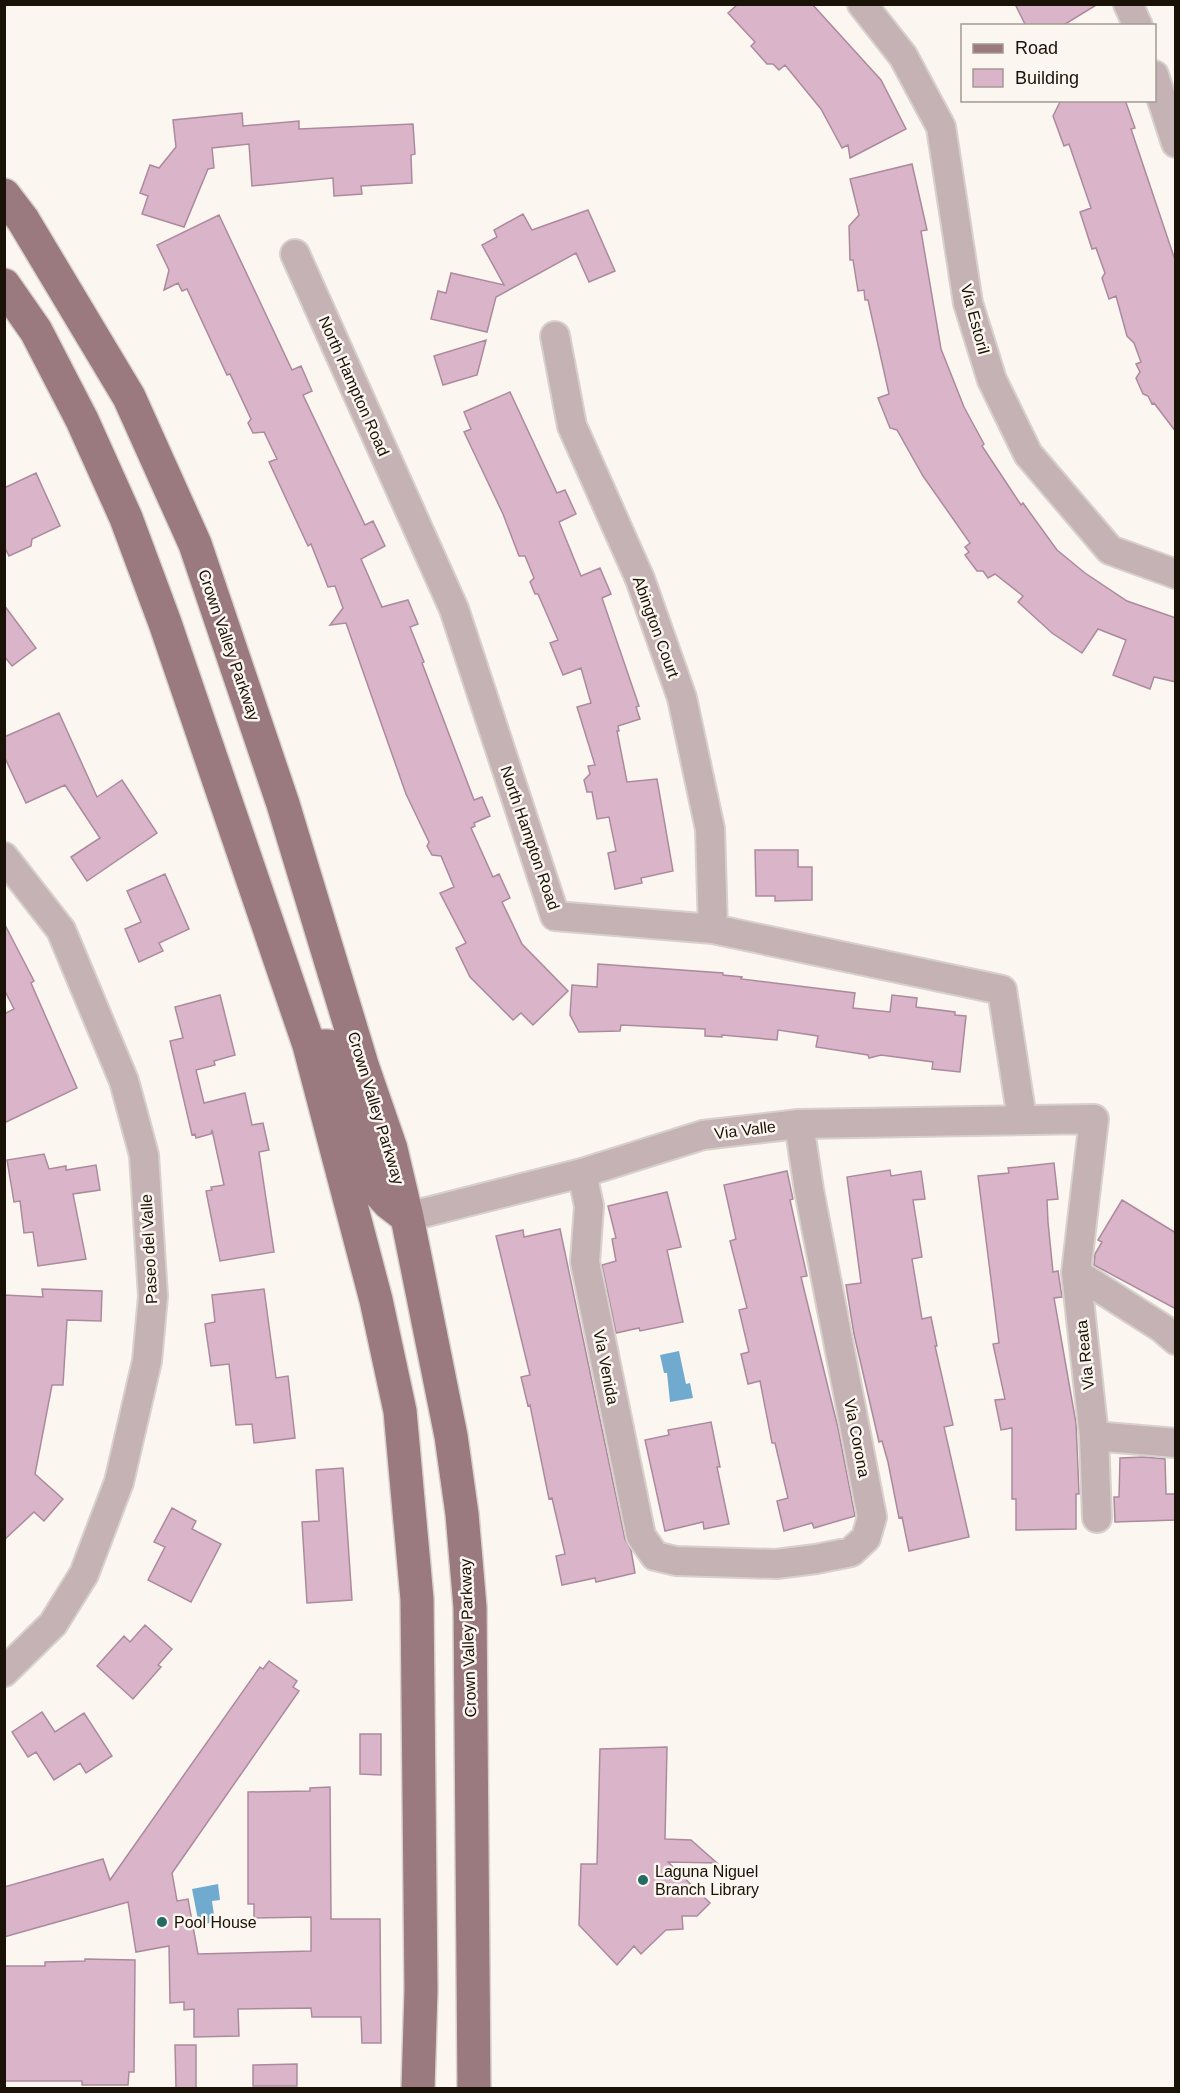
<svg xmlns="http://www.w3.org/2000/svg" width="1180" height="2093" viewBox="0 0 1180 2093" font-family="Arial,sans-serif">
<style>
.water{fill:#70abcf}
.building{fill:#dab5c9;stroke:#ac8a9d;stroke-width:1.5}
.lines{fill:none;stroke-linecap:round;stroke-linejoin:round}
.minor-casing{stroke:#d8d1cb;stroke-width:32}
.major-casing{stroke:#d8d1cb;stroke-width:36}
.minor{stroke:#c5b2b5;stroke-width:28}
.major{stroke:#9a797f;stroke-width:33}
.poi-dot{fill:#246b61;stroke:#fcf6f0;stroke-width:2}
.labels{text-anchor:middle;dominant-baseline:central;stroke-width:5;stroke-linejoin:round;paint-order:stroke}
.street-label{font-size:16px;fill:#1a1107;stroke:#fcf6f0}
.poi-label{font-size:16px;fill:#1a1107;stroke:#fcf6f0;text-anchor:start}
</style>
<rect width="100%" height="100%" fill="#fcf6f0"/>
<!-- water -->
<path class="water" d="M679,1351l7,33 4,-1 3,15 -23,4 -3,-29h-3l-4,-18z
M218,1884l2,16 -8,1 3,21 -16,3 -7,-36z"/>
<!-- building -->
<path class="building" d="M738,4h74l69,76 25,49 -56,29 -2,-13 -6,3 -21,-39 -36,-44 -6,5 -6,-6h-6l-16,-18 4,-4 -27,-29z
M1015,4h83l-36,22h-36z
M1061,100h64l10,28 -4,1 45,134v169l-22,-29 -2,1 -4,-8 -5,-2 -7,-16 4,-6 -4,-8 5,-2 -7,-19 -7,-7 -11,-40 -7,3 -7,-21 3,-5 -9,-25 -4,1 -12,-37 11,-4 -22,-64 -5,2 -11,-30z
M242,113l1,13 56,-5v8l114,-5 2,30 -4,1 1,28 -51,3 1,8 -28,2 -1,-18 -81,8 -3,-42 -37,4 2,20 -6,1 -24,58 -42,-13 6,-18 -8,-3 10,-28 9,3 17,-21 -3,-27z
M912,164l15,66 -6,1 20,118 23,58 20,37 -2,2 39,59 2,-2 34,47 28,23 42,28 49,17v64l-22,-5 -4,12 -37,-14 13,-35 -28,-11 -16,24 -30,-20 -34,-31 5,-6 -28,-22 -7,4 -5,-7h-6l-12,-16 4,-3 -4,-5 5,-4 -47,-67 -26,-46 -7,-2 -12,-30 11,-4 -21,-94h-3l-1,-10 -6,1 -5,-31h-3l-1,-34 10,-11 -9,-36z
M588,210l27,61 -26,11 -13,-29 -80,44 -9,35 -56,-13 7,-28 8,2 5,-20 53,12 -22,-40 15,-8 -3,-7 29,-16 9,16z
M219,215l73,155 9,-4 11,25 -9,4 62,130 8,-4 12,25 -24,13 21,48 26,-7 10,24 -8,3 14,35 -2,1 52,137 8,-3 8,19 -16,7 1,3 -4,2 22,49 6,-3 11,24 -8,4 20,42 46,47 -35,34 -12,-12 -8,7 -43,-43 -14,-29 10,-5 -26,-50 14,-6 -13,-31 -9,-1 -5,-9 2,-4 -23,-48 -60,-171 -16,2 13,-17 -8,-22 -7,1 -17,-43 -3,2 -39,-84 8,-3 -13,-27 -11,1 -5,-10 3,-4 -21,-45 -3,1 -40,-86 -5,2 -4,-8 -14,7 5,-20 -12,-25z
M486,340l-9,35 -34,10 -9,-29z
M510,392l47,101 8,-3 11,24 -17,8 22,54 19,-8 11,26 -9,4 37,108 -3,1 4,12 -22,7 1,5h-2l10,51 30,-3 16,92 -32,7 1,5 -27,6 -7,-36 8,-2 -7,-34 -12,2 -5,-27h-5l-3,-12 6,-6 -2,-8 7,-1 -18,-58 14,-4 -10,-35 -18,7 -13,-32 8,-3 -20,-46h-3l-5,-12 4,-4 -9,-22h-6l-16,-42 -39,-82 7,-3 -7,-17z
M36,473l24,53 -28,13 -1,7 -22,10 -5,-10v-58z
M4,605l32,43 -24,18 -8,-10z
M59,713l38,84 25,-17 35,53 -70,48 -16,-24 29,-19 -35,-53 -39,18 -22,-47v-19z
M755,850h43v17h14v33l-37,1v-5h-19z
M165,874l24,55 -30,14 4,8 -24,11 -14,-33 16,-7 -14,-31z
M4,923l30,58 -3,2 46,105 -73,35v-109l10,-5 -10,-20z
M598,964l125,9v2l19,2 -1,2 114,14 -2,15 37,4 2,-17 25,3 -1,9 39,5v3l11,1 -6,56 -28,-3 1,-7 -52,-7 -12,3 -1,-3 -52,-8 2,-11 -40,-6 -1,10 -55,-5v2l-17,-1v-7l-84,-4 -1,6 -41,1 -9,-17 2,-30 25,2z
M220,995l15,60 -21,6 1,4 -19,5 8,33 41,-10 7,32 11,-2 6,27 -10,2 15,100 -54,9 -14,-70 6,-1 -1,-3 13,-2 -12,-55 -1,4 -15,4 -1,-4 -3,1 -22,-94 13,-3 -8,-31z
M44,1154l5,15 17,-3v4l30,-5 4,25 -27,4 13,65 -48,7 -5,-34 -9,1 -4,-32 -6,1 -7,-42z
M1054,1163l4,36 -11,1 1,22 5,50 5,-1 4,26 -8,1 22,125 3,71h-3v35l-60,1v-31h-4v-71l-11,2 -6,-30 10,-1 -12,-55 6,-1 -21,-167 31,-3 -1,-5z
M890,1170l1,6 30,-5 4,28 -12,1 9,57 -10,2 10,60 9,-2 6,29h-2l18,79 -9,2 25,110 -60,14 -7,-34 -3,1 -11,-56 -6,-21 -3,1 -25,-108 -8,-49 15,-2 -14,-106z
M787,1171l6,28 -3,1 17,76 -6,1 37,151 17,88 -41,12 -2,-5 -28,8 -7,-30 11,-3 -13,-55h-3l-12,-62 -12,3 -7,-30 8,-2 -10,-42 8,-2 -17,-67 6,-2 -12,-54z
M667,1192l14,55 -14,3 16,72 -43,9 -1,-3 -23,5 -14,-68 14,-4 -4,-22 4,-1 -8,-32z
M1122,1200l54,33v76l-82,-44 1,-11 7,-12 -4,-2z
M560,1229l65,310 6,11 4,23 -39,9 -1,-4 -33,7 -6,-29 9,-2 -13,-56 -3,1 -19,-94 -2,1 -7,-29 9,-2 -34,-139 27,-6 1,7z
M42,1289l60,2 -1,30 -34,-1 -4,65h-11l-17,89 28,25 -19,22 -10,-9 -30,28v-245l39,2z
M264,1289l12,89 12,-2 7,62 -41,5 -2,-19 -16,1 -7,-61 -18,2 -6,-42 10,-2 -3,-27z
M711,1422l9,45h-3l12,57 -25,5 -1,-7 -38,9 -20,-91 24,-5 -1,-5z
M1144,1457l21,2 1,35h10v26l-61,2 -1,-25h5l1,-39z
M343,1468l9,132 -45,3 -5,-81 17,-1 -3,-51z
M172,1508l24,13 -4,8 29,15 -30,58 -43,-22 17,-33 -11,-5z
M145,1625l27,24 -14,16 3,2 -28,32 -36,-33 27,-30 6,6z
M269,1661l28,20 -4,6 6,4 -127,182 5,28 11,-2 10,55 113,-3v-34l-57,1v-14h-6v-112l62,-1v-3l20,-1 1,132h49l1,124h-19l-1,-26h-49l-1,-9 -73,1 1,27 -45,1v-28l-10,1v-8l-14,1 -1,-57 -33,6 -8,-50 -124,35v-50l99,-28 7,21 150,-213 3,2z
M42,1712l13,20 29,-19 28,43 -26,17 -6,-10 -26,17 -18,-28 -8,5 -16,-25z
M360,1734h21v41l-21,-1z
M667,1747l-2,92 26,1 26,23 -49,-1 42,41 -13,13h-15l1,13 -17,1 -25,24 -7,-8 -17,19 -38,-40 2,-61h16l3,-115z
M85,1959l50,1 -1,112h-5l-1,13h-46v-4h-78v-115h41v-4l40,-1z
M175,2045h21v43h-20z
M297,2064v22h-44v-21z"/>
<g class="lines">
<!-- minor casing -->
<g class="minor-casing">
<path id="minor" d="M862,4l41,52 38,71 27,176 24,77 36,74 82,96 66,24
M1128,4l10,22
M1154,75l22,68
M295,254l159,355 101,307 158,13 289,61 20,129
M555,336l17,90 68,153 42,119 28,131 3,100
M4,857l57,73 63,151 20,74 9,141 -6,65 -28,121 -35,92 -31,50 -49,48
M582,1173l7,33 -4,56 56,274 14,20 21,5 100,3 40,-5 35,-7 15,-14 6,-21 -63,-327 -10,-66
M407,1217l175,-44 121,-38 96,-11 295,-5 -18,154 18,163 3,82
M1076,1273l86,55 14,12
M1094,1436l82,7"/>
</g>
<!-- major casing -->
<g class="major-casing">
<path id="major" d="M4,195l19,25 106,177 66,147 88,260 80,264 28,81 16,68 44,219 11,78 8,93 4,481
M4,285l32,46 46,89 44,98 39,105 144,422 67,255 24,111 17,188 4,391 -3,98
M321,1046h7l6,12 39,121 5,12 11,12 18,14"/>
</g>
<!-- minor -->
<use href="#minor" class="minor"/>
<!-- major -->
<use href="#major" class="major"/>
</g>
<!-- markers -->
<g class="poi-dot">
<circle cx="643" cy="1880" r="6"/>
<circle cx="162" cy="1922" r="6"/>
</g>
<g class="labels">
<!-- street labels -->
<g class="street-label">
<text transform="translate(975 319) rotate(75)">Via Estoril</text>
<text transform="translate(354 386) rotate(66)">North Hampton Road</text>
<text transform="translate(656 627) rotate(70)">Abington Court</text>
<text transform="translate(229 645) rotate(71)">Crown Valley Parkway</text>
<text transform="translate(530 838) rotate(71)">North Hampton Road</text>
<text transform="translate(376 1108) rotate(73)">Crown Valley Parkway</text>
<text transform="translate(745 1130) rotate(-7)">Via Valle</text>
<text transform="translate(149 1249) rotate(-93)">Paseo del Valle</text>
<text transform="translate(1085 1355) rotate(-96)">Via Reata</text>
<text transform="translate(606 1367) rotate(79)">Via Venida</text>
<text transform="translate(857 1438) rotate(79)">Via Corona</text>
<text transform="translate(468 1638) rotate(-92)">Crown Valley Parkway</text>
</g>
<!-- poi labels -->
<g class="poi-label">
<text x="655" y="1871">Laguna Niguel<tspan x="655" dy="18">Branch Library</tspan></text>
<text x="174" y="1922">Pool House</text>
</g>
</g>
<!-- border -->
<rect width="1180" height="2093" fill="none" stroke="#1a1107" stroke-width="12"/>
<!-- legend -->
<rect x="961" y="24" width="195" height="78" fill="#fcf6f0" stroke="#a29a93" stroke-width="1.5"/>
<rect x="973" y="44" width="30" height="9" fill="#9a797f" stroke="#a29a93" stroke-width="1.5"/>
<text x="1015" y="54" font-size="18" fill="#1a1107">Road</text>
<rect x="973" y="69" width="30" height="18" fill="#dab5c9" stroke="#a29a93" stroke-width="1.5"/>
<text x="1015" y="84" font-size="18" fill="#1a1107">Building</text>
</svg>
